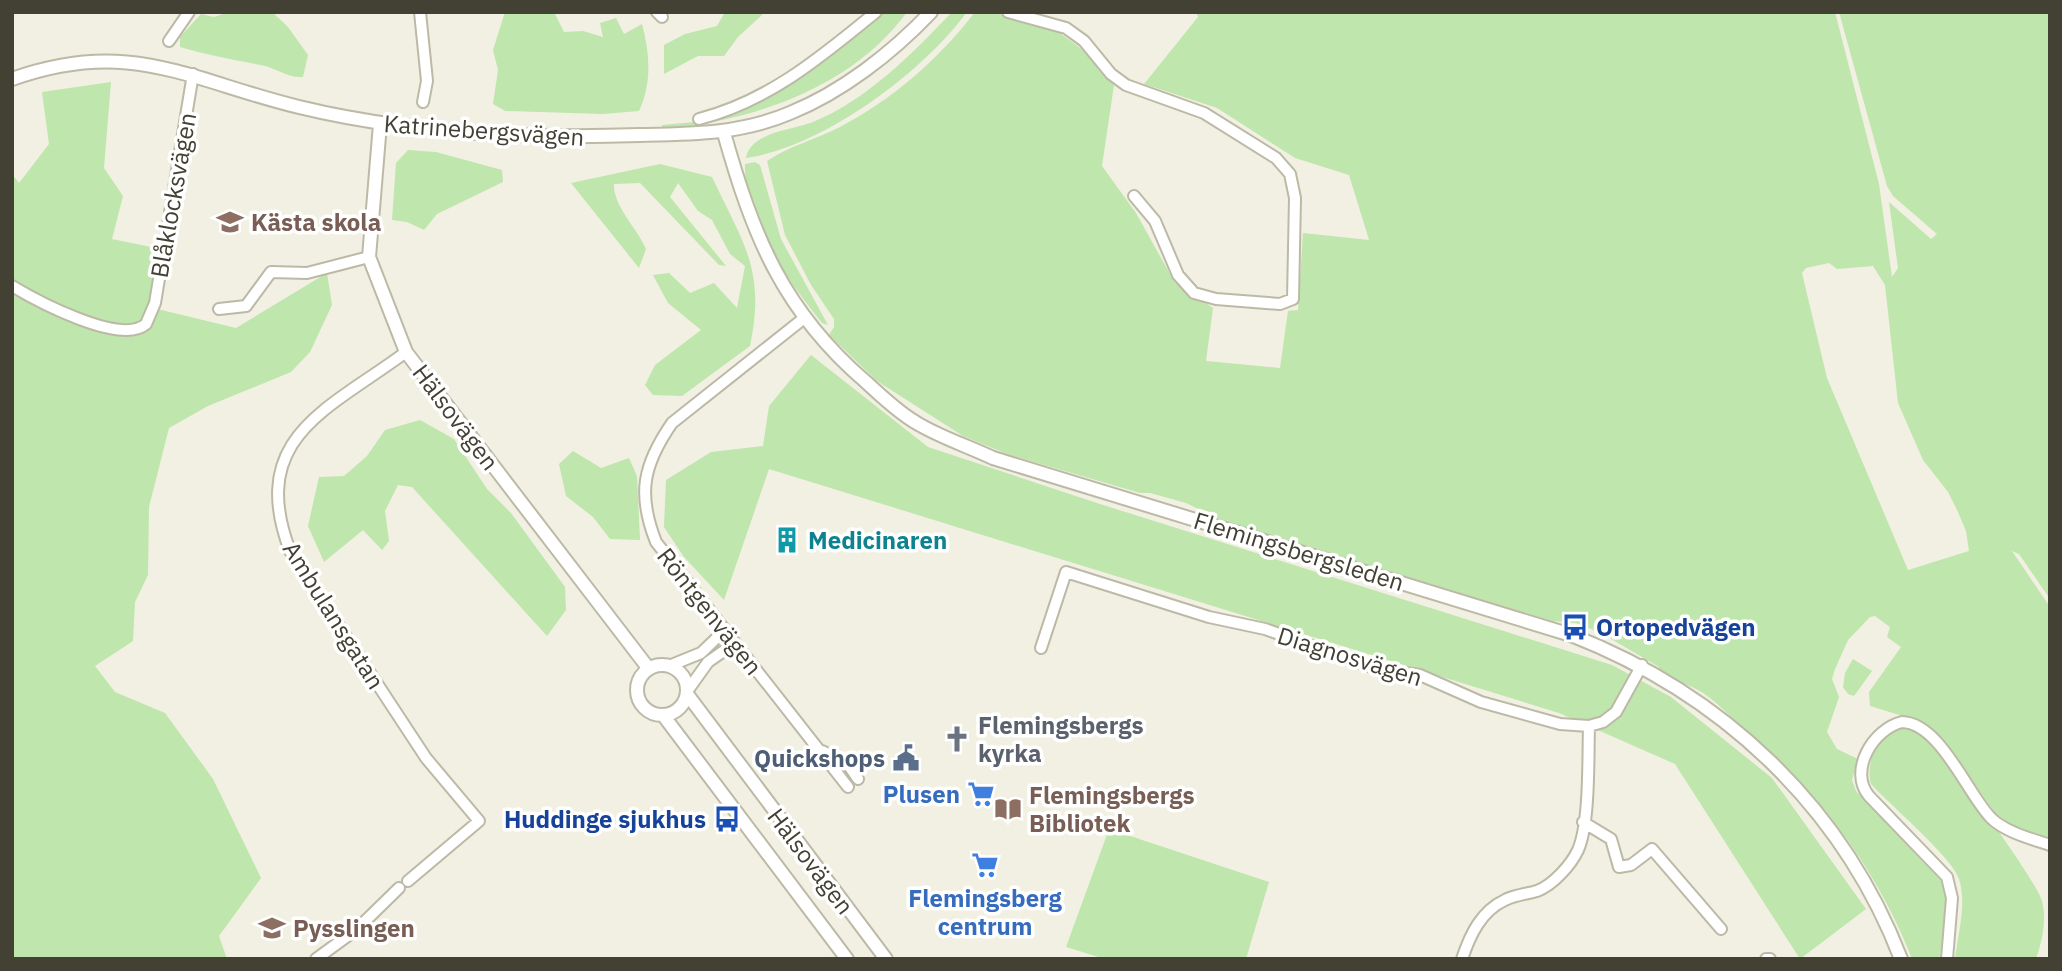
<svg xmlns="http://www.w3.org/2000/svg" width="2062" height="971" viewBox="0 0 2062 971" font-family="'IBM Plex Sans',sans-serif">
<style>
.green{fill:#bfe6ac;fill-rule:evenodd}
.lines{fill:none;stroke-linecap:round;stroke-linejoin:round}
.minor-casing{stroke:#bcbaa6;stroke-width:14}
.tertiary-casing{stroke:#bcbaa6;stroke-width:16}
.minor{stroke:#fff;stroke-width:10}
.tertiary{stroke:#fff;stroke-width:12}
.labels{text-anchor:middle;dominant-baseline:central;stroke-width:7;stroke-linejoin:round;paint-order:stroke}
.street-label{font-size:24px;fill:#434034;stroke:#fff}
.education-label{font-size:24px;font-weight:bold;fill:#785e54;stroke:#fff;text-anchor:start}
.culture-label{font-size:24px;font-weight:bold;fill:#0d838f;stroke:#fff;text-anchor:start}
.transit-label{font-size:24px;font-weight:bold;fill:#164399;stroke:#fff;text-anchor:start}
.worship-label{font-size:24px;font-weight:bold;fill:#5b616d;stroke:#fff;text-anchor:start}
.service-label{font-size:24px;font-weight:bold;fill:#4e5e75;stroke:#fff;text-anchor:end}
.shop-label{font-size:24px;font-weight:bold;fill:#366cbe;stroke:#fff;text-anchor:end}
</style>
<rect width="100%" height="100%" fill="#f1f0e3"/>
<!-- green -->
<path class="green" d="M229,12h43l16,15 20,28 -5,22c-16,1 -27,-9 -42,-12 -27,-5 -54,-10 -81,-18v-10l21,-23 13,3z
M505,12h49l10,20 19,-1 20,6 -3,-14 16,-5 8,16 18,-10c8,30 10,59 -3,87l-36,3 -98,-3 -12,-7 5,-34 -5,-20z
M725,12h37v3l-24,22 -14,19h-26l-34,18v-29l21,-11 32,-8z
M883,12h24c-54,75 -156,110 -245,117v-4c20,-2 39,-3 59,-8 61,-17 115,-64 162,-105z
M952,12h15c-45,61 -144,135 -221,146 4,-26 47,-28 67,-36 54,-22 100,-69 139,-110z
M975,12h18l64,19 26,19 31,35 -12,81 34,47 39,70 38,25 -7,53 74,7 8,-57 10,-1 5,-77 66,7 -20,-65 -54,-17 -78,-50 -73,-24 54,-67 -2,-5h639l44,172 13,93 6,-9 -9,-66 42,37 6,-5 -44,-38 -6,-10 -48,-174h211v587l-31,-45 -7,-3 38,56v232l-38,-14 -16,-11 -55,-77 -22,-16 -49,-15 -1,-14 32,-45 -14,-10 3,-10 -15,-11 -5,1 -22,23 -13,29 -3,10 7,18 -12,35 10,17 21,10 -6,21 4,11 86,91 4,16 -6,61h-28c-36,-93 -98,-173 -174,-236 -13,-11 -27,-27 -42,-34 -10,-6 -24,-8 -36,-12l-1,-10 -58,-34 -25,-10 -23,-2 -332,-101 -35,-17 -36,-10h-10l-133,-39 -44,-18 -86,-55 -48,-46 5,-8v-8l-23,-34 -26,-50 -18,-74c22,-15 50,-22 73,-34 53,-28 99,-68 135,-115zM1829,263l8,6 36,-3 12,19 13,118 25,57 25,32 10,20 8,19 3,20 -61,19 -81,-192 -25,-105 4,-5z
M111,82l-7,86 19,28 -11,43 44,9 -7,59 87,21 91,-55 5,32 -22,47 -19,20 -83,34 -39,22 -20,79 -1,68 -13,27 -2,39 -38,25 20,26 50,21 48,66 48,99 -42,58 8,23h-215v-785l7,9 30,-39 -7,-52z
M408,150l28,2 66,18 1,12 -66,32 -13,16 -17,-8 -15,-2 4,-57z
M755,162l5,3 21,74 47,86 -6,-2c-34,-43 -79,-102 -77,-159z
M660,164l52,13c31,66 54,93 38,169l-68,50 -29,-1 -8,-10 10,-20 46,-35 -33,-27 -15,-28 16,-2 21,20 24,-10 23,25 8,-42 -15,-12 -18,-34 -14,-9 -20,-28 -8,14 56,69 -7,-1 -79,-82 -26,1c-1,22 23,44 32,65l-7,19 -68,-85z
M811,355l117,92 172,57 512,161 59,32 101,81 94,131 -66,50 -125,-195 -116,-51 -790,-244 -45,131 -40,-43 -20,-30 2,-47 45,-28 52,-6 6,-40z
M420,420l34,19 33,50 24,24 54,74 1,23 -19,26 -135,-149 -14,-2 -13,26 4,30 -7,9 -19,-20 -39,32 -16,-36 11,-49 25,-1 23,-20 18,-26z
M573,451l28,17 28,-10 8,18 3,64 -30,-1 -17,-22 -27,-21 -7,-32z
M1853,659l19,12 -18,25 -6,-2 -5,-7 2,-14z
M1906,726c3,1 7,1 10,3 19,10 121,152 126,172 5,19 0,40 -6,58h-81c3,-25 12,-56 4,-80 -7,-22 -69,-74 -88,-95 -7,-24 10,-53 35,-58z
M1109,829l160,53 -23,77h-141l-39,-12z"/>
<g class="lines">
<!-- minor casing -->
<g class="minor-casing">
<path id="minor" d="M420,12l7,69 -4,21
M657,12l5,5
M1008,12l58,16 18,13 27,33 15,11 78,28 72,45 14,16 5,24 -2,101 -13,5 -64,-5 -22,-6 -16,-18 -23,-54 -21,-25
M169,41l20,-29
M699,119c70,-18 122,-62 177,-107
M12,286c25,15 109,60 134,38l9,-21 38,-229
M219,309l27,-3 25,-34 36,1 62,-16
M803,319l-131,104c-29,42 -35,71 -16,119l192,245
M406,352c-78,58 -159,85 -116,199l136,207 53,63 -71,60
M1041,648l25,-76 143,45 56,12 112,40 43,6 61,27 79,22 29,2 14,-4 13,-10 26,-47
M669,666l32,-13 24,-23
M688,690l20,-28 27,-19
M822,751l25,12 11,16
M1583,822l28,17 8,28 12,-2 21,-16 69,80
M316,959l41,-30 42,-41
M1462,959c8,-24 19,-48 43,-59 10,-5 22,-6 32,-9 16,-6 34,-26 41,-41 12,-27 10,-93 11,-124
M1766,959h4
M1947,959l5,-61 -5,-21 -78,-81c-21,-25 4,-67 33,-74 38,1 65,71 89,96 14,14 41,21 59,27"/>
</g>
<!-- tertiary casing -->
<g class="tertiary-casing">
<path id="tertiary" d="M12,79c118,-42 176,1 287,28 111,27 227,32 341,28 52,-1 101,-1 150,-22 52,-21 102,-60 141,-101
M380,124l-11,133 37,95 243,317
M724,133c29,103 59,178 142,249 15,14 32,30 49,40 24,15 53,24 78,36l578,177c151,59 271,171 330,324
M637 690a25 25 0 1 1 50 0a25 25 0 1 1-50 0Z
M687,694l199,265
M663,715l184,244"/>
</g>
<!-- minor -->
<use href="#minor" class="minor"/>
<!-- tertiary -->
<use href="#tertiary" class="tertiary"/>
</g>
<!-- icons -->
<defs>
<g id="school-bare" transform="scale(2.1)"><path d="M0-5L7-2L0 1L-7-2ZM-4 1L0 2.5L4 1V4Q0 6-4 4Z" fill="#8d6e63" stroke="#fff" stroke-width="2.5" paint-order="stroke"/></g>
<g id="building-bare" transform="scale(2.1)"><path d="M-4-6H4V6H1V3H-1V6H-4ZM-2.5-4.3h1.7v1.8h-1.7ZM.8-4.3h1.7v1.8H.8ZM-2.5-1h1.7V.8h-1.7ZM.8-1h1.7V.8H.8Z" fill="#0f9aa8" stroke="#fff" stroke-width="2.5" paint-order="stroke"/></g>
<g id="bus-bare" transform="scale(2.1)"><path d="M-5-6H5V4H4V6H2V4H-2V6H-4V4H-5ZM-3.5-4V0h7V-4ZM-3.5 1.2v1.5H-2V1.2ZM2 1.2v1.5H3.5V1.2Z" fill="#1a4fb4" stroke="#fff" stroke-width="2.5" paint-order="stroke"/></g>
<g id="church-bare" transform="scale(2.1)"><path d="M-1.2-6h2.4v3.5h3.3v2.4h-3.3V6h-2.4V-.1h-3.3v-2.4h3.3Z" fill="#6b7280" stroke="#fff" stroke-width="2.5" paint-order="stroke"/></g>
<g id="civic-bare" transform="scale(2.1)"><path d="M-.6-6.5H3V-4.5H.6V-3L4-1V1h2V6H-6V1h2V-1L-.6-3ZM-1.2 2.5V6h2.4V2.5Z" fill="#5c6f8a" stroke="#fff" stroke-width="2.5" paint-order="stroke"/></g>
<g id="supermarket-bare" transform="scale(2.1)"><path d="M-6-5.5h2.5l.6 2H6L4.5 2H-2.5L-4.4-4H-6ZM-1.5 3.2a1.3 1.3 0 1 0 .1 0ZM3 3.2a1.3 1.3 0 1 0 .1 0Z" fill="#3f7fe0" stroke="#fff" stroke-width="2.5" paint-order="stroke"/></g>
<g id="library-bare" transform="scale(2.1)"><path d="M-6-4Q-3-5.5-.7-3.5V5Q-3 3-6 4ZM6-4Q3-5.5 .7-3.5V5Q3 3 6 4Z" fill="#8d6e63" stroke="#fff" stroke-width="2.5" paint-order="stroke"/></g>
</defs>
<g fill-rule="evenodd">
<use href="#school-bare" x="230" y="222"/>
<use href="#building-bare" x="787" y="540"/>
<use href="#bus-bare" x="1575" y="627"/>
<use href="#church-bare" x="957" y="739"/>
<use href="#civic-bare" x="906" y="758"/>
<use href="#supermarket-bare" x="981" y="794"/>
<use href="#library-bare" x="1008" y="809"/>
<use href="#bus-bare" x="727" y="819"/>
<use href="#supermarket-bare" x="985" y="865"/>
<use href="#school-bare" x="272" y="928"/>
</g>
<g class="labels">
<!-- street labels -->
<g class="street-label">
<text transform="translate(484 130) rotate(4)">Katrinebergsvägen</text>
<text transform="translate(173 195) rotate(-80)">Blåklocksvägen</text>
<text transform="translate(456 417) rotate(53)">Hälsovägen</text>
<text transform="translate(1299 551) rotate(17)">Flemingsbergsleden</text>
<text transform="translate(710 611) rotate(52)">Röntgenvägen</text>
<text transform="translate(334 615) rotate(58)">Ambulansgatan</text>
<text transform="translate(1350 656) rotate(17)">Diagnosvägen</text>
<text transform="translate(811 861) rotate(53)">Hälsovägen</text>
</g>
<!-- education labels -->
<g class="education-label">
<text x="251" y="222">Kästa skola</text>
<text x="1029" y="795">Flemingsbergs<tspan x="1029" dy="28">Bibliotek</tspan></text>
<text x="293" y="928">Pysslingen</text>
</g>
<!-- culture labels -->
<g class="culture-label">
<text x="808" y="540">Medicinaren</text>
</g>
<!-- transit labels -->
<g class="transit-label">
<text x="1596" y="627">Ortopedvägen</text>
<text x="706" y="819" text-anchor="end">Huddinge sjukhus</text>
</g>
<!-- worship labels -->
<g class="worship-label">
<text x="978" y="725">Flemingsbergs<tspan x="978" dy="28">kyrka</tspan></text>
</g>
<!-- service labels -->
<g class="service-label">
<text x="885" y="758">Quickshops</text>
</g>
<!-- shop labels -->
<g class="shop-label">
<text x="960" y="794">Plusen</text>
<text x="985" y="898" text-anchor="middle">Flemingsberg<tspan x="985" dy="28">centrum</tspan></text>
</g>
</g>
<!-- border -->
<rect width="2062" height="971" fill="none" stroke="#434034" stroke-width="28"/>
</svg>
